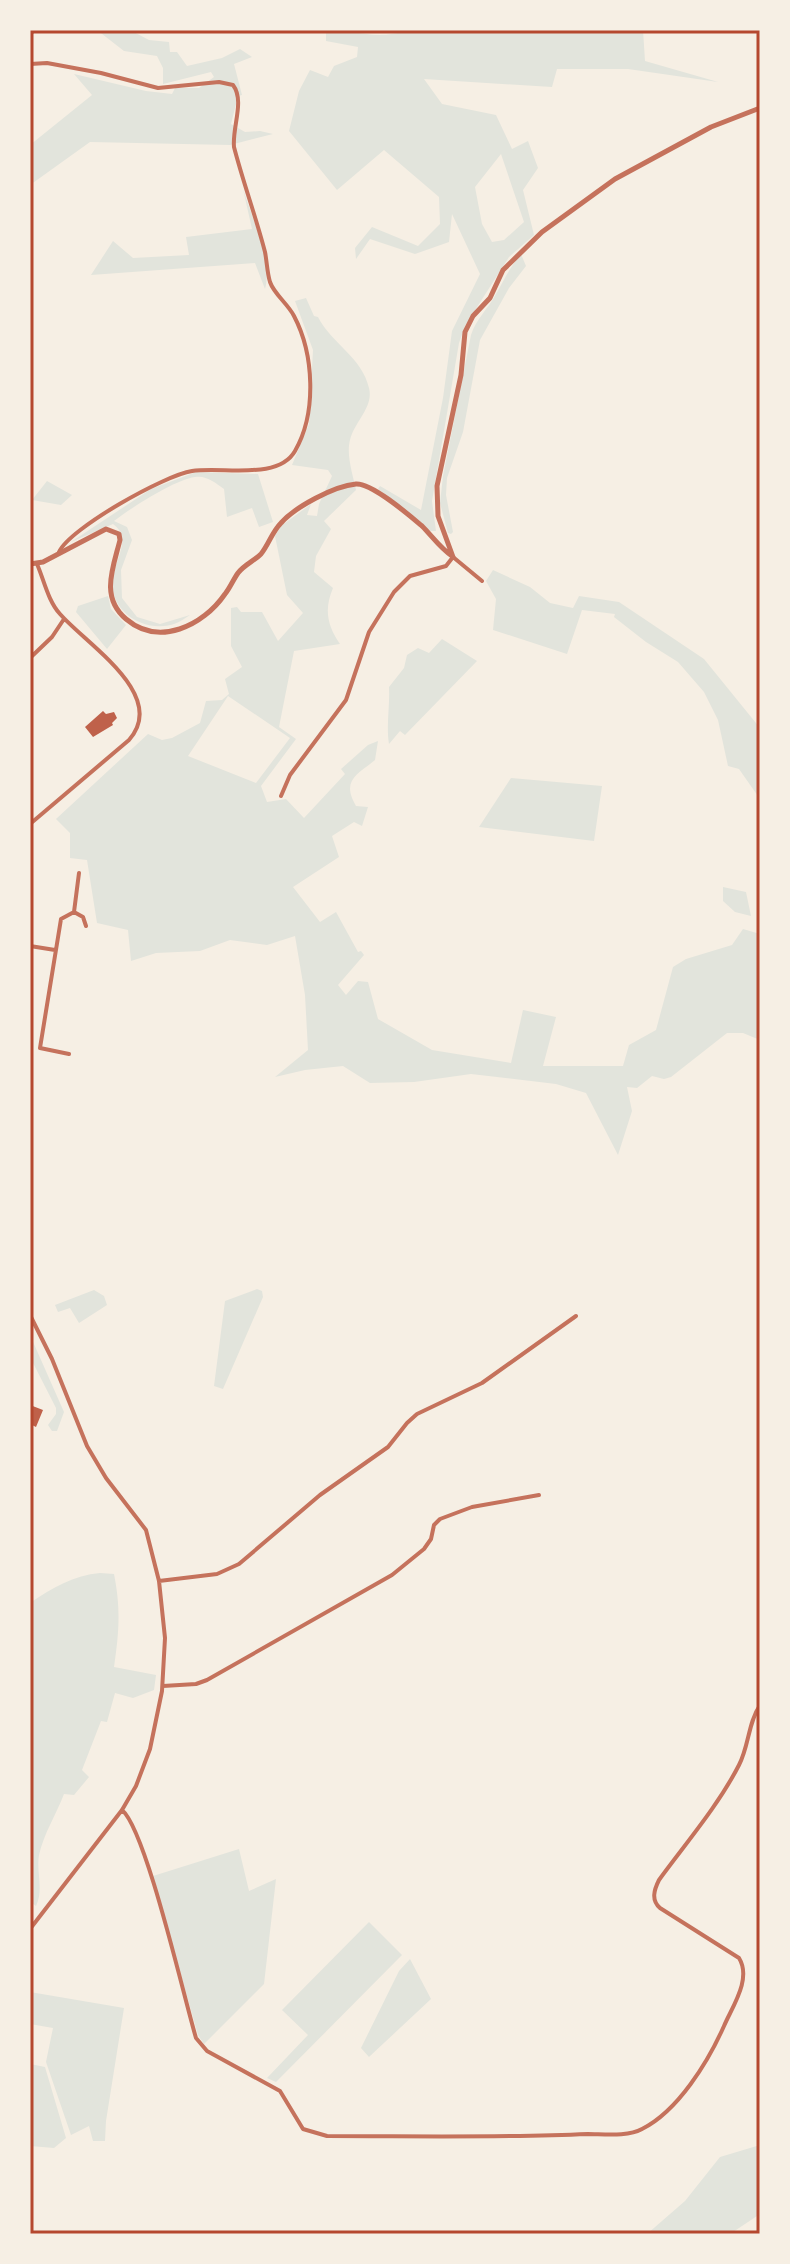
<svg xmlns="http://www.w3.org/2000/svg" width="790" height="2264" viewBox="0 0 790 2264" font-family="Rubik,sans-serif">
<style>
.green{fill:#e2e4dc;fill-rule:evenodd}
.building{fill:#bf614a}
.lines{fill:none;stroke-linecap:round;stroke-linejoin:round}
.minor{stroke:#c5725c;stroke-width:4}
.tertiary{stroke:#c5725c;stroke-width:5}
.neatline{fill:none;stroke:#b5482f;stroke-width:3}
</style>
<rect width="100%" height="100%" fill="#f6efe4"/>
<!-- green -->
<path class="green" d="M97,30h33l19,10 20,2 1,10h7l10,14 35,-8 18,-9 12,8 -18,7 8,31 -4,1 -7,28 14,8 15,-1 13,3 -43,11 -140,-3 -60,43v-40l62,-50 -18,-21 72,17 26,3 3,-6h24l15,-11 -3,-5 -48,12v-16l-6,-12 -33,-5z
M326,30c31,0 50,11 82,0h235l2,31 73,21 -90,-13h-71l-5,18 -128,-8 18,25 54,11 16,34 16,-8 10,27 -15,22 11,45 -25,22 -44,69 -6,17 -27,158 4,30h-6l-52,-42 2,-3 41,24 22,-112 9,-67 28,-57 -28,-60 -3,28 -34,12 -45,-15 -14,20 -1,-11 17,-21 46,19 22,-22 -1,-27 -55,-47 -47,40 -48,-59 10,-40 11,-21 18,7 6,-11 23,-9 1,-10 -32,-6zM501,154l23,68 -20,18 -12,2 -10,-18 -7,-37z
M243,189c8,26 30,74 22,100l-10,-26 -164,12 22,-34 20,17 56,-3 -3,-18 66,-8z
M521,254l5,12 -17,22 -29,52 -17,92 -16,46 -1,17 7,37 -2,2 -3,-1 -8,-30 3,-27 28,-141c5,-16 17,-26 25,-41 8,-14 14,-27 25,-40z
M306,298l8,18 4,1c13,26 44,40 51,71 5,19 -15,34 -19,52 -4,15 3,35 6,50l-32,31 7,8 -15,27 -2,16 19,16c-9,21 -6,37 7,56l-46,7 -15,76 17,12 -35,47 6,16 19,-3 18,19 41,-44 -4,-5 27,-24 10,-4 -3,19c-18,15 -34,20 -19,46l12,1 -6,19 -8,-4 -22,14 7,21 -46,30 27,35 16,-10 22,40 3,-1 3,4 -26,30 8,10 12,-14 10,1 10,37 54,31 79,13 12,-53 33,7 -13,49h80l6,-21 27,-15 17,-63 13,-8 46,-14 11,-16 17,5v106l-17,-7h-16l-56,44 -7,2 -12,-3 -15,12 -10,-1 5,24 -14,44 -32,-62 -30,-9 -85,-10 -57,8 -44,1 -27,-17 -38,4 -30,7 33,-27 -3,-55 -10,-59 -28,9 -37,-5 -30,11 -44,2 -25,8 -3,-31 -31,-7 -10,-63 -17,-2v-25l-14,-14 92,-85 14,6 10,-2 28,-15 6,-22 16,-1 7,-6 -4,-15 17,-12 -11,-21v-38l6,-1 4,5h21l16,29 25,-28 -16,-18 -12,-59 6,-10 30,-22 -4,11 10,1 2,-12 13,-28 -4,-6 -36,-5 17,-41 4,-74 -18,-49zM228,696l62,42 -34,45 -68,-27z
M196,472l62,2 15,48 -14,5 -7,-19 -25,9 -3,-28c-8,-6 -18,-14 -29,-12 -21,3 -64,31 -81,44l13,6 5,13 -11,30 1,28 15,19 23,7 30,-9c-5,3 -10,7 -16,9 -29,9 -63,-11 -62,-43 1,-14 11,-28 10,-42 0,-7 -4,-11 -9,-15l-42,18 80,-53z
M47,481l25,14 -11,10 -29,-5z
M493,570l37,17 20,16 23,5 6,-12 40,6 85,57 56,69v71l-21,-30 -11,-3 -10,-46 -14,-28 -26,-30 -32,-20 -32,-25 1,-3 -33,-4 -15,44 -74,-24 3,-31 -10,-18z
M108,596l3,13 15,16 -19,24 -31,-37 2,-6z
M442,639l35,22 -72,74 -5,-4 -11,13c-3,-19 1,-37 0,-57l15,-19 3,-13 11,-7 11,5z
M511,778l91,8 -8,55 -115,-14z
M723,887l23,5 5,24 -16,-4 -12,-11z
M257,1289l5,2 1,6 -40,92 -9,-3 11,-85z
M94,1290l10,6 3,9 -28,18 -9,-15 -12,4 -3,-7z
M30,1335l34,77 -7,19h-5l-4,-6 8,-11v-6l-26,-51z
M100,1573l14,1c7,35 5,59 0,93l42,8 -2,15 -21,8 -18,-5 -8,29 -6,-1 -19,49 7,7 -15,18 -10,-1c-8,21 -20,39 -25,61 -3,17 5,34 -3,51l-4,-3 -2,3v-303c22,-15 44,-28 70,-30z
M239,1849l10,42 27,-12 -12,105 -60,60 -6,-9 -45,-159z
M369,1922l33,33 -126,127 -9,-4 41,-43 -26,-25z
M410,1959l21,40 -62,58 -8,-9 38,-77z
M30,1992l94,16 -18,113 -1,20h-12l-4,-15 -18,9 -25,-73 7,-34 -23,-4z
M30,2064l15,3 21,71 -12,10 -24,-2z
M760,2145v69l-30,20h-83l38,-33 35,-44z"/>
<!-- building -->
<path class="building" d="M103,711l3,3 8,-2 3,6 -5,5 1,2 -20,12 -8,-10z
M30,1405l13,5 -7,17 -6,-3z"/>
<g class="lines">
<!-- minor -->
<path class="minor" d="M30,34l4,-4
M30,64l17,-1 54,10 57,15 61,-6 14,3c12,16 -1,42 1,62 9,35 22,70 31,105 2,10 2,20 5,30 4,12 18,22 24,34 20,38 23,97 1,135 -17,30 -73,15 -103,20 -27,4 -122,57 -133,81
M30,658l22,-21 12,-18
M281,796l9,-21 56,-75 23,-68 25,-40 16,-16 36,-10 7,-9 29,24
M30,824l99,-84c40,-45 -43,-96 -69,-126 -12,-13 -16,-34 -23,-50
M74,912l5,-39
M30,946l25,4
M69,1054l-29,-6 21,-129 13,-7 9,5 3,9
M30,1315l22,44 35,87 19,32 40,52 13,51 6,57 -3,53 -12,58 -14,37 -14,24 -92,119
M159,1581l58,-7 22,-10 81,-69 68,-48 19,-24 10,-9 65,-31 94,-67
M163,1686l33,-2 11,-4 185,-105 32,-26 7,-10 3,-14 6,-6 32,-12 67,-12
M122,1810c24,20 62,188 74,228l11,13 73,40 23,38 24,7c87,0 174,2 261,-2 15,0 40,3 54,-5 36,-18 66,-67 82,-103 8,-19 28,-47 15,-68l-79,-50c-9,-8 -6,-18 -1,-28 27,-37 59,-74 80,-115 10,-19 9,-42 21,-60"/>
<!-- tertiary -->
<path class="tertiary" d="M453,557l-15,-41 -1,-30 24,-111 4,-43 8,-16 17,-18 13,-28 39,-38 73,-53 96,-52 49,-19
M30,564l13,-2 63,-33 13,5 1,6c-7,28 -20,57 6,79 33,28 77,7 99,-25 5,-6 8,-14 13,-21 6,-8 16,-12 23,-19 8,-10 11,-22 20,-31 14,-16 53,-37 75,-39 16,-1 53,31 66,42 10,10 18,22 30,30"/>
</g>
<!-- border -->
<rect width="790" height="2264" fill="none" stroke="#f6efe4" stroke-width="64"/>
<rect x="32" y="32" width="726" height="2200" class="neatline"/>
</svg>
